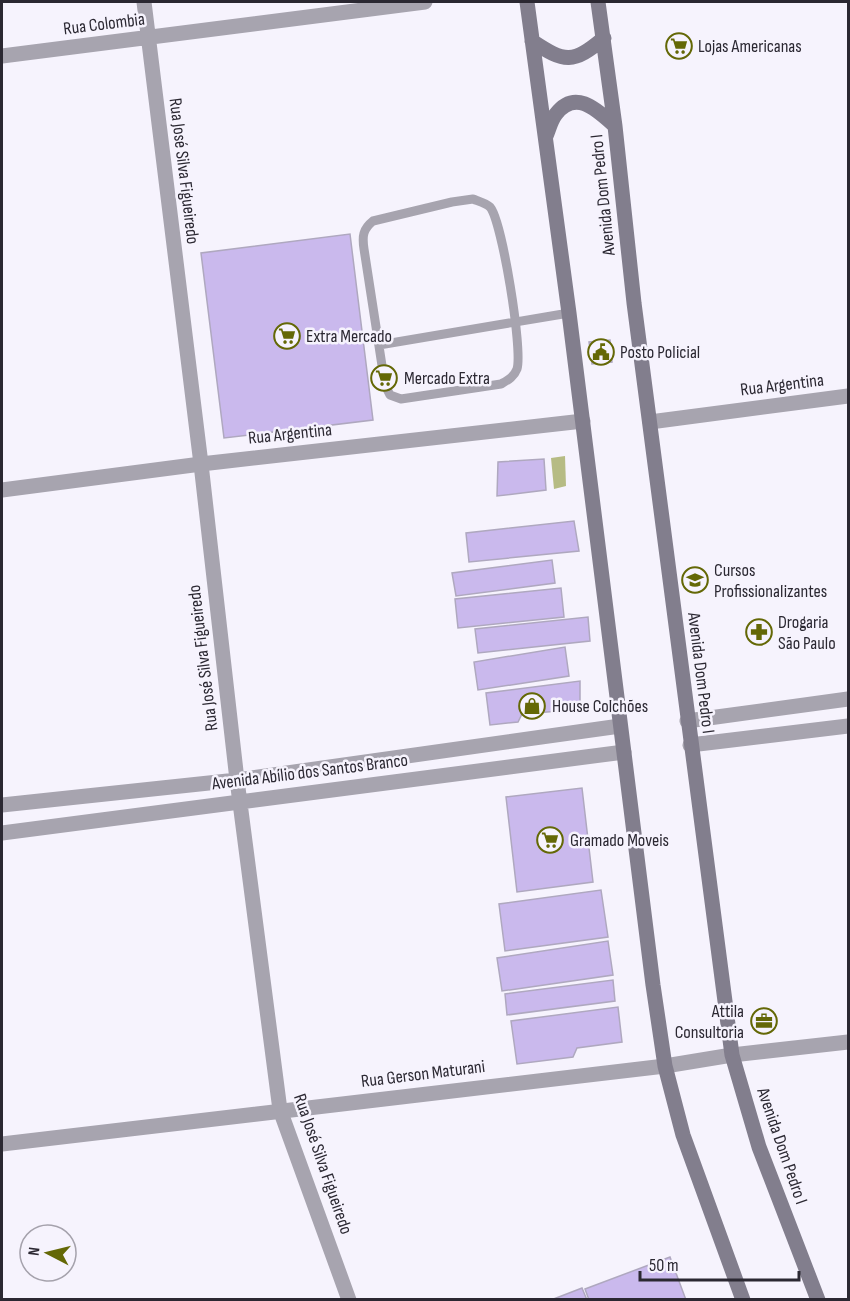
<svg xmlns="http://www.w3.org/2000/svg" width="850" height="1301" viewBox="0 0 850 1301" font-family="'Sofia Sans Condensed',sans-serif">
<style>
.water{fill:#b6bb84}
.building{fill:#cab9ed;stroke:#afa8bf;stroke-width:1.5}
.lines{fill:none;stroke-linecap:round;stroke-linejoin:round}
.service{stroke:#a7a4af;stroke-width:9}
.minor{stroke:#a7a4af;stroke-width:15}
.tertiary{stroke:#a7a4af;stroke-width:15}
.secondary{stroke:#827e8d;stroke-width:15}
.labels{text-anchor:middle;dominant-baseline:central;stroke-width:5;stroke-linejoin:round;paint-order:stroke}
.street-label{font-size:18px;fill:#2b2832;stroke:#f6f3fd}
.poi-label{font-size:18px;fill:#2b2832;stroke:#f6f3fd;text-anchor:start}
</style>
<rect width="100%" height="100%" fill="#f6f3fd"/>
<!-- water -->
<path class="water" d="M565,456l1,30 -12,3 -3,-31z"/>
<!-- building -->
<path class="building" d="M350,234l23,186 -149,18 -23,-185z
M610,340l2,22 -20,2 -3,-22z
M544,459l2,31 -49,6 1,-34z
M574,521l5,30 -110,11 -3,-29z
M552,560l3,23 -99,13 -4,-23z
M561,588l3,29 -106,11 -3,-29z
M588,617l2,24 -112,12 -3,-24z
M565,647l4,29 -91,14 -4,-28z
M580,681v20l-8,9 -50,4 -4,8 -28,3 -4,-32z
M582,788l11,94 -76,10 -11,-95z
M601,890l7,47 -103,14 -6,-47z
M608,941l5,34 -111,16 -5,-33z
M613,980l2,21 -108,14 -2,-21z
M618,1007l4,35 -45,6 -4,9 -56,7 -6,-43z
M670,1257l16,43h-97l-4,-11z
M582,1288l5,12h-36z"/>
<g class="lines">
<!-- service -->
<path class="service" d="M473,199c5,2 13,4 17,8 12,14 33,143 27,162 -3,8 -9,11 -16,15l-100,15 -11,-4 -5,-10 -21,-136c-2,-13 -1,-20 9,-28l79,-19z
M379,345l190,-32"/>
<!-- minor -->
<path class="minor" d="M144,2l57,462 36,316 43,330 69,190
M2,56l423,-54
M650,422l198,-26
M2,490l199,-26 382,-43
M2,805l235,-25 383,-54
M2,833l622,-81
M2,1144l663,-78 67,-11 116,-13"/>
<!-- tertiary -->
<path class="tertiary" d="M687,721l161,-22
M690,745l158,-19"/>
<!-- secondary -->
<path class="secondary" d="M527,2l42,311 84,672 12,81 18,69 60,165
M598,2l17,124 19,177 98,752 27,92 59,153
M532,41c33,22 41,23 72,-3
M546,136c3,-7 5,-16 10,-22 20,-26 42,-3 59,12"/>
</g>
<!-- icons -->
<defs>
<g id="supermarket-ring" transform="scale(1.35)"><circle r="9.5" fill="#f6f3fd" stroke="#646806" stroke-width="1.5"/><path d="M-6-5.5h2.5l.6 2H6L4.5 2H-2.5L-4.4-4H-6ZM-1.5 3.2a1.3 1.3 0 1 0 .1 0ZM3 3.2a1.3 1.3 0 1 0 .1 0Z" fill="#646806"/></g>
<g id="civic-ring" transform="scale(1.35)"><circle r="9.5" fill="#f6f3fd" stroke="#646806" stroke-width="1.5"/><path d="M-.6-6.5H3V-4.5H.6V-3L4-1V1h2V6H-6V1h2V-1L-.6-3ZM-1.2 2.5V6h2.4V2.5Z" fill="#646806"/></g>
<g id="university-ring" transform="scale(1.35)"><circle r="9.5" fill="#f6f3fd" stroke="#646806" stroke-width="1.5"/><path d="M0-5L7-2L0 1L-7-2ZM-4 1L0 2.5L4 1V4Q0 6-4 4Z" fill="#646806"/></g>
<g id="pharmacy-ring" transform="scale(1.35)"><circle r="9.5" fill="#f6f3fd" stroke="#646806" stroke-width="1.5"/><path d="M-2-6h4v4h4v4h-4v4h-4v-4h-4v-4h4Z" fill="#646806"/></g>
<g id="shop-ring" transform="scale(1.35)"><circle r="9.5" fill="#f6f3fd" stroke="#646806" stroke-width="1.5"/><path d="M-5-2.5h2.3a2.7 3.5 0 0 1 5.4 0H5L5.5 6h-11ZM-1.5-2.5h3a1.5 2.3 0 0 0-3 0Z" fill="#646806"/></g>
<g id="office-ring" transform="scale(1.35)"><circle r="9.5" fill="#f6f3fd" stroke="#646806" stroke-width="1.5"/><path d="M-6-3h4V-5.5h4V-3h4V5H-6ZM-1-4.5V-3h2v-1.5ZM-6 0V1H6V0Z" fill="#646806"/></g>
</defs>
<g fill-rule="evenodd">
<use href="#supermarket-ring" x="679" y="46"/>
<use href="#supermarket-ring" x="287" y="336"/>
<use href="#civic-ring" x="601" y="352"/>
<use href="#supermarket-ring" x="384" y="378"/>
<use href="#university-ring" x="695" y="580"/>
<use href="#pharmacy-ring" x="759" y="632"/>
<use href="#shop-ring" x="532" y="706"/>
<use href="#supermarket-ring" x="550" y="840"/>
<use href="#office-ring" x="764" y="1021"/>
</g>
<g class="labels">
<!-- street labels -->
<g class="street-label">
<text transform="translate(104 24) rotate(-7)">Rua Colombia</text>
<text transform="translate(184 171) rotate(83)">Rua José Silva Figueiredo</text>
<text transform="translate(603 195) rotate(-96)">Avenida Dom Pedro I</text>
<text transform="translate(782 385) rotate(-7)">Rua Argentina</text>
<text transform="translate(290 434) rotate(-6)">Rua Argentina</text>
<text transform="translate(203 658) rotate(-97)">Rua José Silva Figueiredo</text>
<text transform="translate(701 673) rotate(83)">Avenida Dom Pedro I</text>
<text transform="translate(310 772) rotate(-7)">Avenida Abílio dos Santos Branco</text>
<text transform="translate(423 1074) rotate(-7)">Rua Gerson Maturani</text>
<text transform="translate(782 1146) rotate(71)">Avenida Dom Pedro I</text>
<text transform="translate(323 1164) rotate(71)">Rua José Silva Figueiredo</text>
</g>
<!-- poi labels -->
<g class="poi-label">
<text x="698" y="46">Lojas Americanas</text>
<text x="306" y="336">Extra Mercado</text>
<text x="620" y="352">Posto Policial</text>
<text x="404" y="378">Mercado Extra</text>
<text x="714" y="570">Cursos<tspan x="714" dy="21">Profissionalizantes</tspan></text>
<text x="778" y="622">Drogaria<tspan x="778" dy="21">São Paulo</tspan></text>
<text x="552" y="706">House Colchões</text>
<text x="570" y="840">Gramado Moveis</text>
<text x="744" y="1011" text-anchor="end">Attila<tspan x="744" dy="21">Consultoria</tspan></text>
</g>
</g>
<!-- border -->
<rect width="850" height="1301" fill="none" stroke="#2b2832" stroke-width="6"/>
<!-- north arrow -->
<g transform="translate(48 1253) rotate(277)"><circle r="28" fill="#f6f3fd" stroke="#a5a2ac" stroke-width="1.5"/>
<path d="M0-4.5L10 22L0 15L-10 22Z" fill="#646806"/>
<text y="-9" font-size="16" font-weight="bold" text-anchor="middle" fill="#2b2832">N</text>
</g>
<!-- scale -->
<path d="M640 1271v9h159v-9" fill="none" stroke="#2b2832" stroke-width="3"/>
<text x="649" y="1271" font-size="18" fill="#2b2832" stroke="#f6f3fd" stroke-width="4.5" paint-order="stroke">50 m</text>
</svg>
